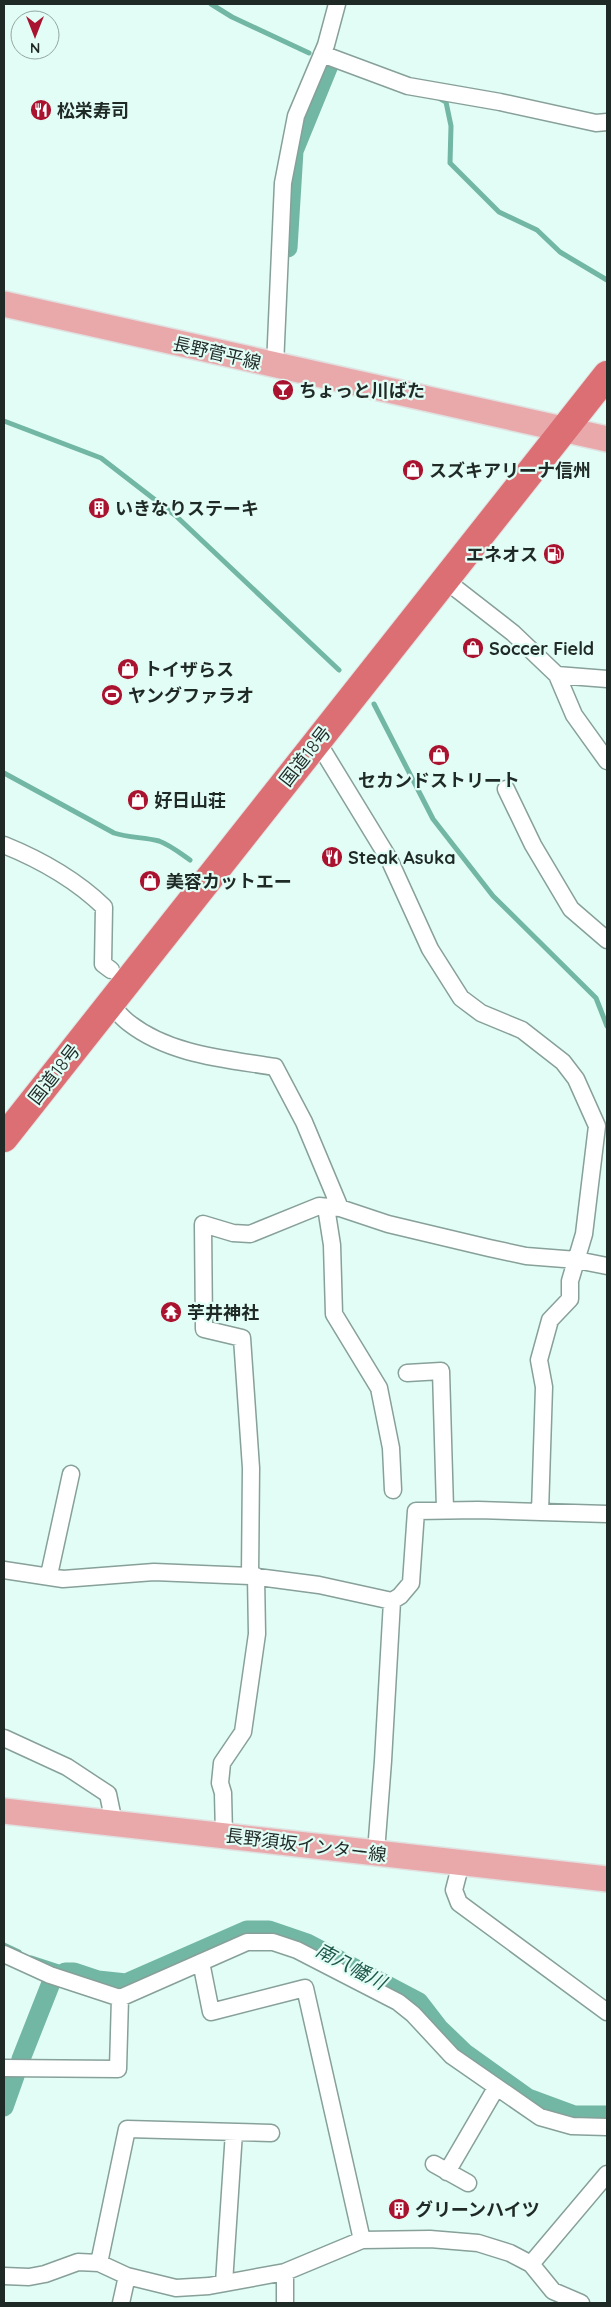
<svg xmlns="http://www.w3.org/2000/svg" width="611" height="2307" viewBox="0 0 611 2307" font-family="Quicksand,'Noto Sans JP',sans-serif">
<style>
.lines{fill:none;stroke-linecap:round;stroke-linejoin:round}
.stream{stroke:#72b6a4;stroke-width:5}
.canal{stroke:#72b6a4;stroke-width:19}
.street-casing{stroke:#87a099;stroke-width:19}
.primary-casing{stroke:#e0e1e1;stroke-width:28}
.highway-casing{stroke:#e0e1e1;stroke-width:30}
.street{stroke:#fff;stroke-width:16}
.primary{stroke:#e9a9ab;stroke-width:25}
.highway{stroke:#db6f73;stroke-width:28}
.labels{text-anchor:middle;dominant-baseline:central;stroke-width:4.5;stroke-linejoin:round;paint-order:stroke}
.poi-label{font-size:18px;font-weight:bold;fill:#1f2926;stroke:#e2fdf5;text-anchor:start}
.street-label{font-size:18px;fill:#1f2926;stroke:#e2fdf5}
.water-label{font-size:19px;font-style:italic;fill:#1e574a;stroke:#e2fdf5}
</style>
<rect width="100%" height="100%" fill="#e2fdf5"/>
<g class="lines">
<!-- stream -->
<path class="stream" d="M211,4l21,13 77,36
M437,97l9,5 5,24 -1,37 49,49 38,18 23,22 47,28
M4,421l97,37 75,58 163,154
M374,704l59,115 60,77 103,102 11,28
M4,773l110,60c15,5 30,4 45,8 11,4 21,12 31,19
M4,1945l15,7
M31,1958l43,14"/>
<!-- canal -->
<path class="canal" d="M288,248l6,-97 36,-88
M65,1972h9l24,8 28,3 121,-53h22l38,13 112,59 20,26 26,25 63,45 46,17h33
M21,2059l30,-76
M4,2107l11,-31"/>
<!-- street casing -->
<g class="street-casing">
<path id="street" d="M322,54l86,32 92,16 96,21 11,-1
M275,366l8,-183 13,-67 30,-71 11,-41
M445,580l68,53 44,42 17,40 33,46
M557,675l50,4
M317,741l72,118 41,90 31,49 20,15 41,17 41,32 13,17 21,47 -13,108 -14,47v18l-20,21 -11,40 5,27 -4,125
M506,789l27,56 38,64 36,31
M4,845c37,15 72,35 100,62l-1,57 8,6
M110,1004c6,6 12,14 19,19 41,32 97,36 146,44l29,55 36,86
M326,1207l6,38 2,69 45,74 12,60 2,42
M407,1373l34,-2 4,138
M4,1570l59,9 91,-7 96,4 69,9 73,16 8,-5 11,-13 5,-72 62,-1 129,4
M49,1575l22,-101
M250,1576l1,-108 -9,-130 -38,-9 -1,-105 30,9 17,1 69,-28 21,2 48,16 101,24 37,8 51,4 30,6
M4,1738l63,29 41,27 6,29
M224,1835l-1,-42 -3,-10 2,-20 21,-31 14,-98 -1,-58
M376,1852l7,-91 9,-160
M461,1863l-7,27 5,13 148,109
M4,1954l46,21 70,23 127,-56h26l24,8 101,52 15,12 39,42 88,61 32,9 35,1
M201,1962l10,50 94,-24 57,252
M4,2068l114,1 2,-71
M434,2164l34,19
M447,2172l49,-84
M99,2263l28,-134 144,4
M531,2264l76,-90
M4,2276l25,1 16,-3 33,-12 21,1 28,13 49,12 33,-2 76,-14 77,-32 68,-1 48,4 32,10 21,11 22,27 28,12
M224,2283l10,-151
M121,2303l6,-27
M285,2303v-31"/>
</g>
<!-- primary casing -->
<g class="primary-casing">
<path id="primary" d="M4,304l603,135
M4,1811l603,68"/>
</g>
<!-- highway casing -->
<g class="highway-casing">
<path id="highway" d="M4,1138l603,-763"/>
</g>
<!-- street -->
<use href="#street" class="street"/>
<!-- primary -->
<use href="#primary" class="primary"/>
<!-- highway -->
<use href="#highway" class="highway"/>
</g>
<!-- icons -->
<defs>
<g id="restaurant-disc" transform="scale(1.125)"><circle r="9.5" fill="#aa1330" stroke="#e2fdf5"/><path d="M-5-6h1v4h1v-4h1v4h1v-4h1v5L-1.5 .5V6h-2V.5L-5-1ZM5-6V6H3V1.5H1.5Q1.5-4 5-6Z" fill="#fff"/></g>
<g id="bar-disc" transform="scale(1.125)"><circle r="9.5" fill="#aa1330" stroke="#e2fdf5"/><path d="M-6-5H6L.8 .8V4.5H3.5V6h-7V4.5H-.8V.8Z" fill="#fff"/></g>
<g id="shop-disc" transform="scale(1.125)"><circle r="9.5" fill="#aa1330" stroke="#e2fdf5"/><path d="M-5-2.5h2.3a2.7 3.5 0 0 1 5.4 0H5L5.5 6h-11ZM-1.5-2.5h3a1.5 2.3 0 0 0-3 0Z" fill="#fff"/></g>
<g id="building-disc" transform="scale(1.125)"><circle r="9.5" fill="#aa1330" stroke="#e2fdf5"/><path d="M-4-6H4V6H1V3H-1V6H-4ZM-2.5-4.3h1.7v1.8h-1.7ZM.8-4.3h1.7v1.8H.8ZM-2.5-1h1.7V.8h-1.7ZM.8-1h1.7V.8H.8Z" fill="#fff"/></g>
<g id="fuel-disc" transform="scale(1.125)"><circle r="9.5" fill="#aa1330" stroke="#e2fdf5"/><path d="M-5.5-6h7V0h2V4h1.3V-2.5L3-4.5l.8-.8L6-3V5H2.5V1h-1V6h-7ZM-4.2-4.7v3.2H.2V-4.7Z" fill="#fff"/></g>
<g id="stadium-disc" transform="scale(1.125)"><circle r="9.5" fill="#aa1330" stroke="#e2fdf5"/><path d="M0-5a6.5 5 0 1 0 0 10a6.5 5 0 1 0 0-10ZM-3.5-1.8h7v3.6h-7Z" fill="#fff"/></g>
<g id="temple-disc" transform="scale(1.125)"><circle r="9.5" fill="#aa1330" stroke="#e2fdf5"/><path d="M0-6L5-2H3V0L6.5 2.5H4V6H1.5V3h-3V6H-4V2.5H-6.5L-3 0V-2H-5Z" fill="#fff"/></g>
</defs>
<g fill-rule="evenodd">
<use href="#restaurant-disc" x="41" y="110"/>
<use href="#bar-disc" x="283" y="390"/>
<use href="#shop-disc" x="413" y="470"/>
<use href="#building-disc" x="99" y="508"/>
<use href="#fuel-disc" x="554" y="554"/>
<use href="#shop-disc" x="473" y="648"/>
<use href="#shop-disc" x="128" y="669"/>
<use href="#stadium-disc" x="112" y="695"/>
<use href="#shop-disc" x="439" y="755"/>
<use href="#shop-disc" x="138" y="800"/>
<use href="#restaurant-disc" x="332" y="857"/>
<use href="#shop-disc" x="150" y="881"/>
<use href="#temple-disc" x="171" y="1312"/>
<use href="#building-disc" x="399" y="2209"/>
</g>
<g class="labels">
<!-- poi labels -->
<g class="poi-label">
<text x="57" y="110">松栄寿司</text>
<text x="299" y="390">ちょっと川ばた</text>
<text x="429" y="470">スズキアリーナ信州</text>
<text x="115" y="508">いきなりステーキ</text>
<text x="538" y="554" text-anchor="end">エネオス</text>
<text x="489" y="648">Soccer Field</text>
<text x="144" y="669">トイザらス</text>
<text x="128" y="695">ヤングファラオ</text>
<text x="439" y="780" text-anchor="middle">セカンドストリート</text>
<text x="154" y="800">好日山荘</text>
<text x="348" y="857">Steak Asuka</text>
<text x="166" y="881">美容カットエー</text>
<text x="187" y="1312">芋井神社</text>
<text x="415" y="2209">グリーンハイツ</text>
</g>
<!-- street labels -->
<g class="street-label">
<text transform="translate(217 353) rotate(13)">長野菅平線</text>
<text transform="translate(305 756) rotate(-52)">国道18号</text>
<text transform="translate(54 1074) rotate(-52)">国道18号</text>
<text transform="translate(306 1845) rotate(7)">長野須坂インター線</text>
</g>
<!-- water labels -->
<g class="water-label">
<text transform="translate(351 1966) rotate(28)">南八幡川</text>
</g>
</g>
<!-- border -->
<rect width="611" height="2307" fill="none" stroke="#1f2926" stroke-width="10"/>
<!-- north arrow -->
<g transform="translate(35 35) rotate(180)"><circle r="24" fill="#e2fdf5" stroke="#94a8a2"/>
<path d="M0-4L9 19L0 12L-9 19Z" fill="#aa1330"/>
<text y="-8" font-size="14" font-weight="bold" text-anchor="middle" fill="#1f2926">N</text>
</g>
</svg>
